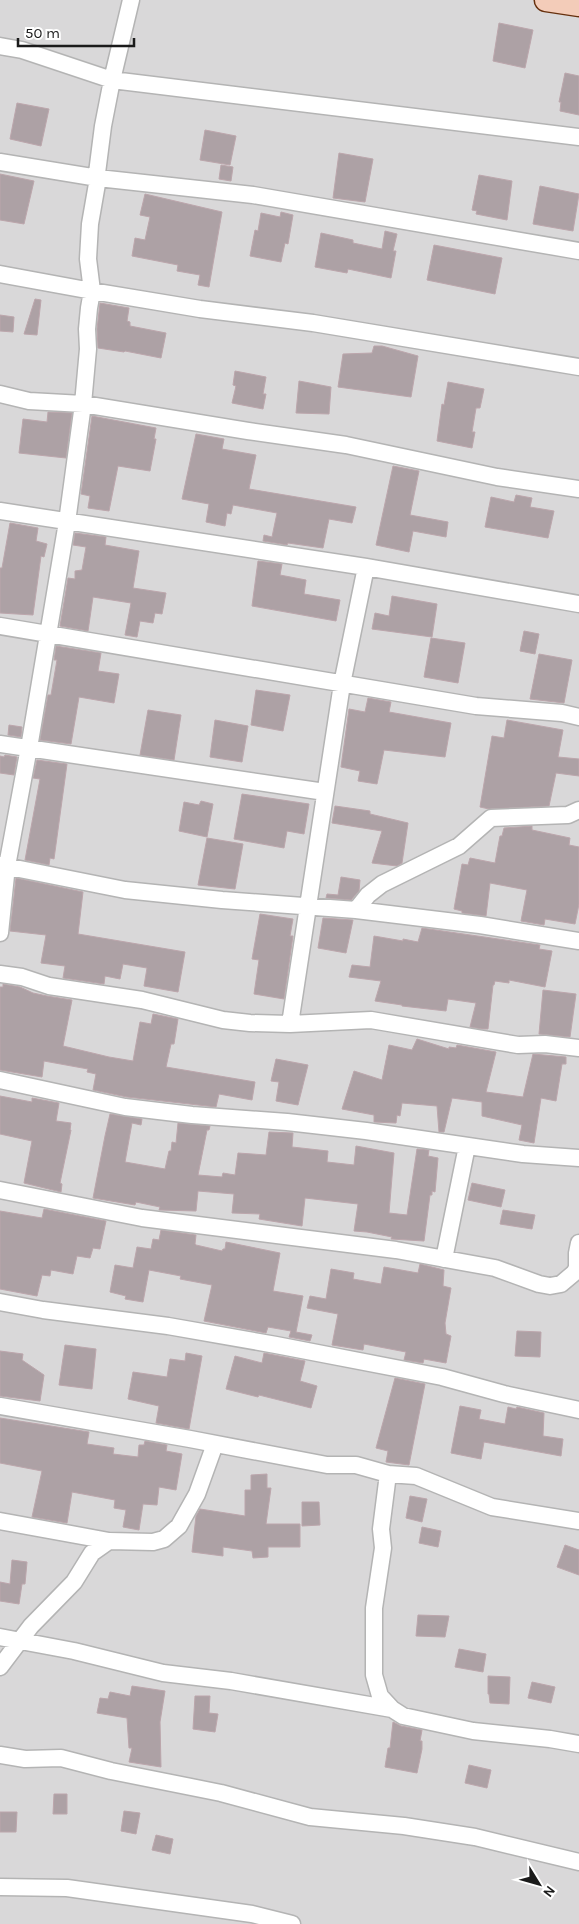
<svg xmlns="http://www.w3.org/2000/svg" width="579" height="1924" viewBox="0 0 579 1924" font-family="Karla,sans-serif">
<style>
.residential{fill:#d9d8d9}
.building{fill:#ada1a5;stroke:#bca6ac}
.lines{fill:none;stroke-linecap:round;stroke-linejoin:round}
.street-casing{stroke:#b4b4b4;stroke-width:19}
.secondary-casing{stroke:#66300e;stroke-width:25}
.street{stroke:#fff;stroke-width:16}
.secondary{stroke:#f3ccb9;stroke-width:22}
</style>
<rect width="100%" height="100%" fill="#ece2e2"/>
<!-- residential -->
<path class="residential" d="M0,0h579v1924h-579z"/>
<!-- building -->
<path class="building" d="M499,23l34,7 -8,38 -32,-7z
M565,73l14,3v39l-19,-4 1,-9h-2z
M17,103l32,6 -8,37 -31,-7z
M205,130l31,6 -6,29 -30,-5z
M339,153l34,6 -8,43 -32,-4z
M221,165l12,2 -2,14 -12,-2z
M0,174l34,7 -10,43 -24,-4z
M479,175l33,6 -5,39 -31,-6 1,-3 -5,-1z
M540,186l39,8 -6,37 -40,-7z
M145,194l77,18 -13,75 -11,-2 2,-10 -23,-4 1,-6 -46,-9 3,-18 10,2 5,-23 -10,-2z
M281,212l12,3 -5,29 -3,-1 -4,19 -31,-6 5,-26 3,1 3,-18 19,4z
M385,231l12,3 -4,17h3l-5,27 -43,-9 -1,4 -32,-6 6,-34 32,7v3l29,6z
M434,245l68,13 -7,36 -68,-14z
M35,299l6,1 -4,35 -13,-1z
M100,303l29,5 -2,13 3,1v4l36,7 -5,25 -36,-7 -1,1 -26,-4 -1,-19z
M0,315l14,2 -1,15 -13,-1z
M374,346h8l36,10 -7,41 -73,-10 5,-33 29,-1z
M235,371l31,6 -3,17h3l-3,15 -31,-6 4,-17 -3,-1z
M299,381l32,6 -2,27 -33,-1z
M448,382l36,7 -4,19h-4l-4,24h3l-3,16 -35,-7 5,-37 2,1z
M48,412l24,1 -6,45 -47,-5 4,-34 24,3z
M92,416l64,12 -2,11h2l-6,32 -32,-5 -9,45 -21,-3 2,-12 -9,-2z
M196,434l28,5 -2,10 34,6 -7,34 107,18 -4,16 -23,-4 -6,29 -35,-5 -1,2 -24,-4 1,-6 8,2 5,-24 -44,-8 -2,9 -4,-1 -2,13 -19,-4 3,-18 -27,-5z
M393,466l26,5 -9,44 38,7 -2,15 -33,-6 -4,21 -33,-7z
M516,495l16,3 -2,9 24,4 -6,27 -63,-11 6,-30 23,5z
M10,523l28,5 -2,13 11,3 -3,13 -3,-1 -8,59 -33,-2v-45h2z
M75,533l31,4 -1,8 34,6 -6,37 33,5 -4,21 -7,-1 -2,10 -13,-2 -3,16 -12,-2 6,-32 -38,-6 -5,34 -28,-5 8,-48 7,1v-8l7,-1 4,-23 -13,-2z
M258,561l24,3 -2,11 26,5 -2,14 36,6 -4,21 -84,-15z
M392,596l45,8 -5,33 -60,-8 3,-16 14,3z
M524,631l15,3 -4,20 -15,-3z
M431,638l34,5 -7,40 -34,-6z
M56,646l45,7 -3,18 21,3 -5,29 -35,-6 -8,47 -31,-4 8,-45h3l6,-35h-3z
M539,654l33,6 -8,43 -34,-4z
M256,690l34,5 -7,36 -32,-6z
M368,698l23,4 -2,10 62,11 -6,34 -61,-7 -7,34 -19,-3 2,-10 -19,-4 8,-58 16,3z
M148,710l33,5 -7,45 -34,-5z
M215,720l33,6 -6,36 -32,-5z
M507,720l56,10 -5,27 21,2v17l-23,-3 -7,33 -60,3 -9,-2 12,-71 12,2z
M9,725l13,2 -1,10 -13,-2z
M5,755l12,2 -3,18 -14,-2v-17l4,1z
M37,760l30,4 -13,95 -4,-1 -1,7 -24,-5 15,-81 -7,-1z
M242,794l67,10 -5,30 -17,-3 -3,17 -50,-9z
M201,801l12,3 -6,33 -28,-6 5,-29 15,3z
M335,806l35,5v3l38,9 -6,40 -5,3 -25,-3 10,-32 -50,-8z
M532,826v4l38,8 -1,7 10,2v57l-4,20 -30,-5 -1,6 -23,-4 6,-31 -37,-7 -4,33 -24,-3v-2l-8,-2 8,-45 6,1 2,-7 25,5 5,-27h2l2,-8z
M207,838l36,6 -8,45 -37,-4z
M341,877l19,3 -1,11 -8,9 -25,-2 1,-4 11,1z
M16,878l67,14 -5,42 107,18 -7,40 -34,-6 3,-18 -24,-4 -3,15 -15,-3 -1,8 -41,-6 2,-12 -24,-3 5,-28 -36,-4z
M260,914l33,5 -3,17h3l-9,63 -30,-5 5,-34 -7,-1z
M323,918l30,2 -7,33 -28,-5z
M422,928l118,17 -1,4 13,2 -7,36 -36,-7v3l-14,-2 -1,4h-1l-5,44h-6l-12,-2 6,-24 -28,-4 -2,12 -44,-5v-1l-27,-4 6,-20 -32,-4 3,-12 18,2 4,-31 29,5v-2l15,3z
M3,984l17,3 13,6 14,3 25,4 -9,46 46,11 24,4 7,-39 11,2 2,-10 25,5 -4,25h-3l-5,23 89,15 -3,18 -33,-6 -3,13 -89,-10 -34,-7 3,-16 -9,-2 1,-3 -44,-8 -2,16 -42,-7v-83h3z
M543,990l33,4 -6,43 -31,-3z
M417,1039l32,10v-2l7,1 1,-3 39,7 -10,40 37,5 10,-43 33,3v7h-4l-6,37 -15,-3 -7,45 -15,-3 3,-15 -40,-9v-14l-30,-4 -8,34h-5l-2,-26 -35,-3 -2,13 -3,-1 -1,8 -22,-1v-7l-32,-6 12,-38 28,9 7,-35 23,5z
M276,1059l32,6 -10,40 -22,-4 3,-19 -8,-1z
M0,1096l32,6v-4l27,5 -3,18 15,2 -1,7h1l-11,53 2,1 -1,8 -37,-9 8,-42 -32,-7z
M110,1114l32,5 -1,6 -9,-2 -7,39 40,7 4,-18h2l1,-9 4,1 2,-20 32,3 -1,4h-2l-9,45 24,2 1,-4 12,2 3,-22 28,2 3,-23 24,1 -1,14 36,4 -1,11 27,3 2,-19 38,7 -5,60 18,2 10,-66 12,1 -1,6 10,2 -3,34 -3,-1v4h-2l-6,46 -33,-2 1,-2 -25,-5 -13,-1 4,-27 -53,-6 -3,28 -43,-7 1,-5 -28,-1 2,-19 -36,-3 -2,20 -37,-1 1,-3 -24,-5 -1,3 -42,-7 12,-62z
M472,1183l33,7 -4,17 -33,-7z
M44,1209l62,12 -6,28 -7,-1 -3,10 -13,-2 -4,18 -22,-4 -1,6 -8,-1 -5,21 -37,-7v-78l42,7z
M503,1210l32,5 -3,14 -32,-5z
M161,1230l35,5 -1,9 1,1 26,6 1,-2h2l1,-7 54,11 -7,38 30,5 -7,36 16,3 -2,6 -21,-4 2,-6 -23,-4 -2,6 -62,-12 8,-36 -32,-6 1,-3 -32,-6 -6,32 -18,-3 1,-3 -16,-4 5,-27 18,3 4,-21 14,2 2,-10 6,1z
M420,1264l24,6 -1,16 8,2 -6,35 1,11 5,2 -5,27 -22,-4 -1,4 -19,-3 2,-8 -42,-8 -1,6 -31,-5 6,-31 -31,-6 3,-12 16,3 5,-30 23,4 -1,6 28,5 3,-17 34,6z
M517,1331l24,1 -1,25 -25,-1z
M65,1345l31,4 -4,40 -33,-4z
M0,1351l23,3 -1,6 22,15 -4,26 -40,-5z
M186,1353l16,3 -13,73 -33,-6 3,-17 -31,-7 5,-27 34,5 3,-18 15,2z
M264,1353l41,8 -5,20 17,5 -6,22 -52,-13 -1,2 -32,-8 9,-33 27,7z
M395,1378l30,6 -16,81 -23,-3 2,-11 -12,-3z
M460,1406l21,4 -2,9 26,5 3,-17 8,2 1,-2 27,6 -1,23 20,3 -2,17 -77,-14 -3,17 -30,-6z
M0,1418l89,14 -2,12 27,4 -1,6 25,3 1,-12h5l1,-4 22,4 -1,6 16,3 -6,36 -17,-3 -2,18 -14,-1 -4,26 -16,-3 3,-17 -12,-2 1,-8 -43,-8 -5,31 -35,-6 10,-46 -42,-8z
M267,1474v14h4l-5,36h34v23h-32v10l-15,1 -1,-7 -29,-4v9l-31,-4 4,-36 4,-7 45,7v-26h6v-15z
M410,1496l17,3 -5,23 -16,-4z
M302,1502h17l1,23 -18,1z
M422,1527l19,4 -3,16 -19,-4z
M565,1545l14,5v25l-22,-8z
M12,1560l15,2 -2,22h-3l-3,20 -19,-3v-19l10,2z
M418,1615l31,1 -4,21 -29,-1z
M459,1649l27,5 -3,18 -28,-5z
M488,1676l22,1 -1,27 -19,-1 -1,-9h-1z
M532,1682l23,5 -4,16 -23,-5z
M132,1686l33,5 -5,31 1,45 -32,-5 3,-14h-3l-2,-30 -30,-5 3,-15 8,1 2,-7 20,4z
M195,1696h15l-1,17 9,1 -3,18 -22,-3z
M393,1722l8,4 21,4 -2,11h2v8l-5,24 -32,-6 3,-19h2z
M469,1765l22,5 -4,18 -22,-5z
M54,1794h13v20h-14z
M124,1811l16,2 -4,21 -15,-3z
M0,1812h17l-1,20h-16z
M156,1835l17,4 -3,15 -18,-4z"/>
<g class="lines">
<!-- street casing -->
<g class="street-casing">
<path id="street" d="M0,46l22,4 90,30 19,-80
M0,162l98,16 155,17 326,56
M0,274l92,17 108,18 113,14 266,44
M0,394l29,7 54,3 165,27 98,14 151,32 82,12
M0,511l366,56 213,37
M0,626l476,80 86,7 17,4
M0,744l325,48
M0,865l125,25 97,10 134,10 124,15 99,16
M356,910l12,-15 14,-11 77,-38 32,-28 77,-3 11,-5
M0,933l7,-67 23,-124 37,-220 16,-118 5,-55 -1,-20 2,-21 3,-17 -4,-32 2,-35 8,-46 -1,-5 6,-47 9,-46 467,57
M0,974l22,3 27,9 93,14 81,20 27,3 40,1 52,-340 24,-117
M290,1024l81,-4 147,25 27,-1 34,4
M0,1080l125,27 67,8 95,7 79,9 157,23 56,4
M0,1190l142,28 254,32 99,18 44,16 11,2 11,-2 13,-11 3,-5v-15l2,-10
M444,1259l23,-113
M0,1302l43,8 125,16 108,19 166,32 62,17 75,16
M0,1406l190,33 137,26h29l32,9 28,2 76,31 87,14
M388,1474l-7,55 2,19 -9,60v67l6,21 12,13 11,7 70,15 77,8 29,5
M0,1521l109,20
M0,1637l74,14 89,22 68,8 161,28
M0,1667l31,-41 43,-44 18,-29 17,-12 44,1 11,-3 15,-13 18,-32 18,-50
M0,1755l25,4 36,-1 50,13 110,22 89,24 94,9 71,11 104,25
M0,1887l67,1 185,26 40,10"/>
</g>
<!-- secondary casing -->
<g class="secondary-casing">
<path id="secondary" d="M546,0l33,5"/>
</g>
<!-- street -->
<use href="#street" class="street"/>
<!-- secondary -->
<use href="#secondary" class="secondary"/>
</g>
<!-- north arrow -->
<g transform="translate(539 1884) rotate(127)" stroke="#ffffff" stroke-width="4" paint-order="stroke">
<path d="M0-4L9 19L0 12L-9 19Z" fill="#1b1b1b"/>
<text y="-8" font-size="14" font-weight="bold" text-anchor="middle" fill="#1b1b1b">N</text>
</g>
<!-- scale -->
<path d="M18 38v8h116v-8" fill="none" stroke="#1b1b1b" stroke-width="2.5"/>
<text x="25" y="38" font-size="15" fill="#1b1b1b" stroke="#ffffff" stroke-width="4" paint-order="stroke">50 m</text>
</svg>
